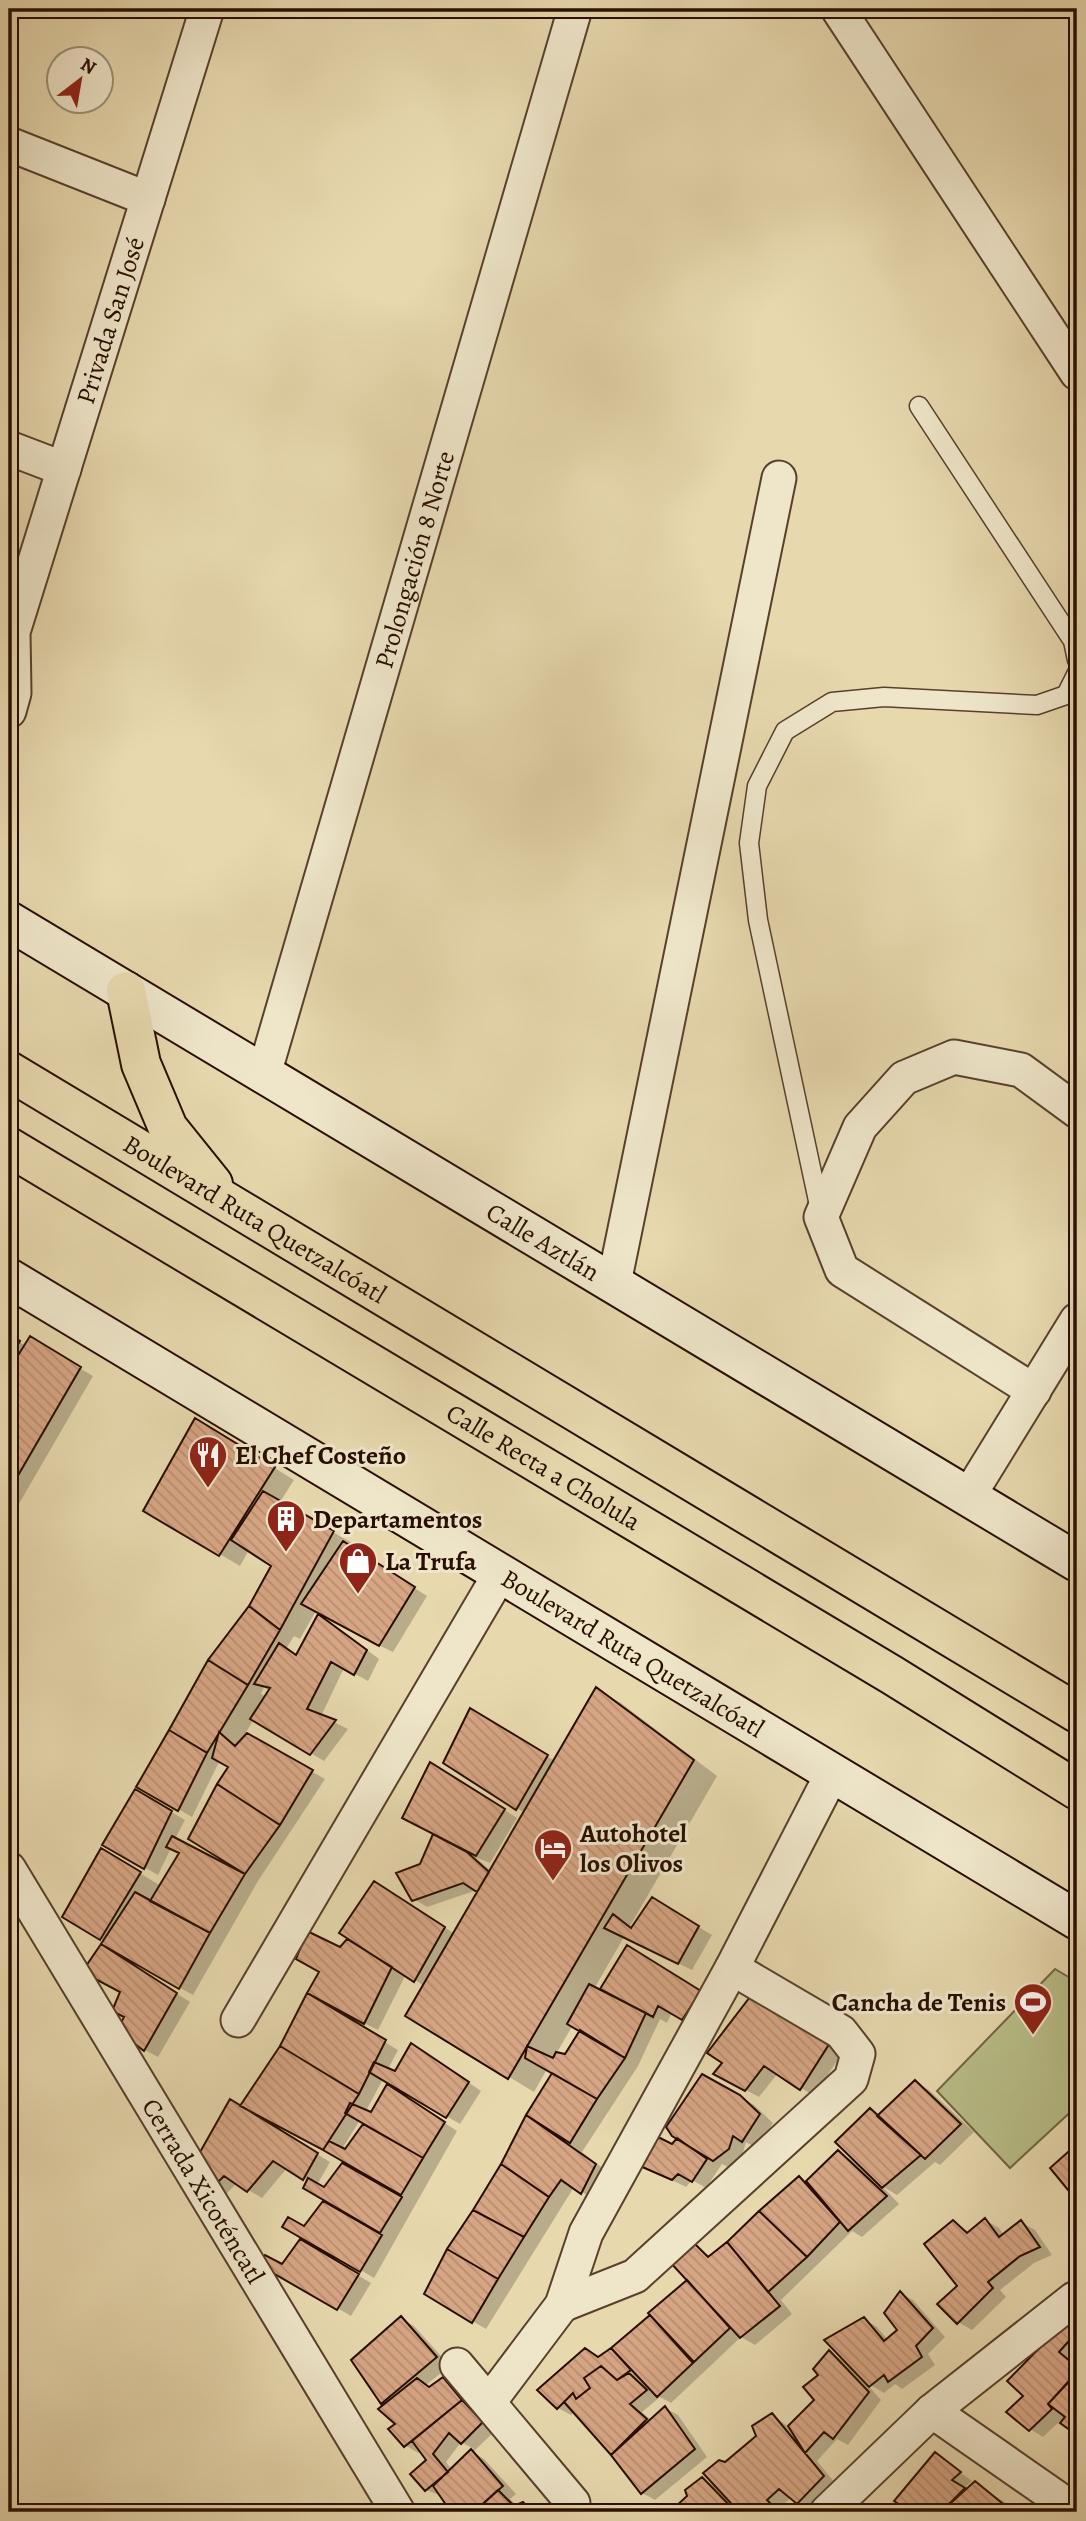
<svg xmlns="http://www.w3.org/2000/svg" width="1086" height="2521" viewBox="0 0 1086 2521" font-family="Alegreya,serif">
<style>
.grass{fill:#b8be89;stroke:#706644;stroke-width:2}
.shadow{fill:#0003;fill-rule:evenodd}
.building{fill:url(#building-back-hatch);stroke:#280e00;stroke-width:2}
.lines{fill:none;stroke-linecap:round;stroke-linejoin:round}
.lane-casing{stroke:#58402c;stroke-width:21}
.street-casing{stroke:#58402c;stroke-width:37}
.secondary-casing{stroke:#280e00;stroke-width:42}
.primary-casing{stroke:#280e00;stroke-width:42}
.lane{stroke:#efe6ca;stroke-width:18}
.street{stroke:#efe6ca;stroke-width:33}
.secondary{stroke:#efe6ca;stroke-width:38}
.primary{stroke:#e7d8ae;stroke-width:38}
.labels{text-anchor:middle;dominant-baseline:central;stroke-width:6;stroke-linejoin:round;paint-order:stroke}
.street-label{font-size:26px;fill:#280e00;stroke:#efe6ca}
.poi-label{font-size:26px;font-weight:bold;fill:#280e00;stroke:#efe6ca;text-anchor:start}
</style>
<defs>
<pattern id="building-back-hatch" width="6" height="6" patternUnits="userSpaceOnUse" patternTransform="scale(1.75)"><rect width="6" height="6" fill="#d6a584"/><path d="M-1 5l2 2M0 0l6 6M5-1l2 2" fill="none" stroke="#b88d70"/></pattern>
</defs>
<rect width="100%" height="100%" fill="#e7d8ae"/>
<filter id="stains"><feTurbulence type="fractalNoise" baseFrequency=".00286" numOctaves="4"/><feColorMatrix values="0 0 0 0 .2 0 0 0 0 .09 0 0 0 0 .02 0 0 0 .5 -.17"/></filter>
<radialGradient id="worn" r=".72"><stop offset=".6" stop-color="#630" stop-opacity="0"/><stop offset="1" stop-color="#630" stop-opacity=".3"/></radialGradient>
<!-- grass -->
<path class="grass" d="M1055,1969l22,13v124l-67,62 -73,-77z"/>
<!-- shadow -->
<path class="shadow" d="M9,1336l17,10 4,-7 63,37 -84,145z
M215,1431l79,49 -14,22 72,41 -2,4 77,49 -34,56 -64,-31 50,38 -11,22 -24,-13 -23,48 27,13 -24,32 -70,-42 -9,15 80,45 -67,102 -65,114 -60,-33 -2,3 59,37 -32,55 -13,-7 -19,-33 -4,-25 -37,-21 20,-30 -40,-24 37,-67 59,36 20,-33 -10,-5 -13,27 -54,-30 32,-54 49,29 -10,19 62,31 1,-2 -7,-101 -11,-7 -28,57 -53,-30 134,-221 -24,-16 -9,16 -95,-56zM316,1611l4,2 -23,43 -11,-7 8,-13 6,3zM264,1687l6,4 -4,6 -5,-3z
M597,1689l24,14 96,73 -87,150 3,3 20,-29 59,35 -20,35 -68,-33 -30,52 6,3 28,-44 85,52 -17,26 -24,-14 -5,11 -7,-4 -22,47 -56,86 27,21 -14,27 -21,-13 -88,142 -60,-35 129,-221 -8,-4 -13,23 -127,-77 17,-29 -18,-12 -28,56 -37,-18 -1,3 58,35 -10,19 7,4 30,-20 56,38 -21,33 -59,-34 -2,3 58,38 -83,147 -89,-52 20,2 21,-28 -18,-19 -21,-13 -25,30 -25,-15 -13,13 -13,-8 30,-81 40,-60 40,-76 66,-81 68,44 25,-45 -53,18 -13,-8 7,-34 14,-31 9,-62 73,46 -27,45 -15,-6 16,14 34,-58 -80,-51 26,-51 84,50zM573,2025l9,5 -17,26 -9,-2zM383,2079l7,4 -18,31 -6,-3zM264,2118l81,44 -21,27 -7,-4 13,-23 -68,-41zM360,2120l6,3 -21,28 -3,-2z
M9,1960l6,10 -6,4z
M754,1995l92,52 -32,49 -36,-23 -19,24 -30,-16 -5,-19z
M703,2076l51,29 19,18 -17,25 -10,-6 -4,14 -14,11 -6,-3 -16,24 -14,-8 -6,7 -43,-21 36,-27z
M915,2082l14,8 45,42 -34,33 -5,-3 -38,33 -15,-9 17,18 -37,33 -10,-6 -71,69 11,14 -37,31 -14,-8 -70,66 -11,-6 -18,15 9,8 14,-12 13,7 29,42 -52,43 -13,-7 -67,-81 -4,3 -13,-7 42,-50 90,-78 -1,-40 22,17 89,-78 7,4 32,-30 18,10 13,-53 9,6z
M985,2220l14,8 5,7 17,-13 14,8 17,25 -18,8 -34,27 6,7 -34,33 -14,-8 -4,-100 16,11z
M300,2241l71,42 -20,33 -89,-52 20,2z
M900,2293l13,7 32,37 -17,17 7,11 -33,24 -7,-5 -11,9 -19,-11 16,18 -33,45 -11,-6 -20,22 19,23 -25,26 -19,-13 -13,11 4,4h-110l29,-33 17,9 6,-24 33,-27 14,-22 17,12 27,-27 4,-25 10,-22 16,9 18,-43 13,8 11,13 11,-10z
M401,2318l13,8 36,40 -24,19 5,2 12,-8 13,7 39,45 -22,21 11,7 32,35 -6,5 8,7 5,-2 14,8h-84l-11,-16 -16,-6 3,-30 -8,-9 -3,2 -13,-8 -7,-20 -16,-23zM461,2442l13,7 -22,21 -6,-8z
M1067,2323l10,6v25l-5,7 5,5v67l-17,-12 -17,16 -13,-8 -4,-33z
M935,2454l37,27 -8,7 3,3 8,-8 45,29h-105l-18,-12z"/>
<!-- building -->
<path class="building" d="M9,1335l11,6 -11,20z
M30,1336l51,31 -72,124v-121z
M195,1418l80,49 -56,89 -76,-45z
M263,1491l71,40 -54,99 -31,-24 22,-40 -40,-26z
M343,1541l72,46 -36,59 -78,-42z
M249,1606l31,24 -32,55 -40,-25z
M318,1614l49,36 -13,25 -23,-13 -24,47 29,11 -26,35 -60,-36 20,-31 -16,-4 25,-41 17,12z
M208,1660l40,25 -41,68 -38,-23z
M596,1687l98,73 -186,319 -103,-63z
M470,1708l78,47 -32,55 -73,-47z
M169,1730l38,23 -29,58 -42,-24z
M219,1732l16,14 12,-13 66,37 -33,55 -63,-41 11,-17 -16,-9z
M430,1762l75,47 -29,47 -74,-38z
M217,1784l63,41 -35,49 -57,-35z
M135,1789l37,22 -28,58 -42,-24z
M433,1834l34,18 22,20 -12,20 -14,-9 -51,18 -16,-28 24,-9z
M172,1836l73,38 -35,59 -60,-32 29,-48 -13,-6z
M101,1848l40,24 -41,68 -38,-23z
M374,1881l71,46 -31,55 -75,-49z
M135,1892l75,41 -31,56 -78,-45z
M652,1897l47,29 -21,38 -74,-36 9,-14 18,14z
M307,1931l33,16 7,-8 45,28 -28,57 -57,-31 12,-21 -23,-13z
M101,1944l76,49 -33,58 -27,-21 7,-13 -12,-6 8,-19 -38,-20z
M627,1945l74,46 -19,29 -24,-14 -5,11 -53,-28z
M589,1984l57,29 -21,45 -58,-34z
M307,1993l79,47 -27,54 -79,-48z
M753,1993l80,45 -33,52 -36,-24 -19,25 -32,-17 9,-11 -15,-10z
M580,2030l45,28 -28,41 -72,-41 2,-12 26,12 3,-6 9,2z
M411,2043l58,39 -23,36 -77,-46 5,-10 21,9z
M280,2046l79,48 -36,56 -83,-44z
M552,2073l45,26 -27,44 -44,-28z
M702,2074l38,21 20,19 -18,28 -9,-6 -4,13 -16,12 -41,-25 -6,-9z
M915,2080l46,44 -36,35 -48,-43z
M387,2084l58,38 -22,36 -78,-45 5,-10 21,9z
M230,2099l88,54 -15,27 -30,-19 -26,31 -23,-16 -14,14 -15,-29z
M870,2108l51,47 -39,33 -47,-46z
M526,2115l70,49 -15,30 -20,-14 -12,17 -48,-33z
M363,2124l60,34 -22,37 -78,-45 6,-9 16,8z
M658,2137l14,7 5,-6 30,21 -15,23 -14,-8 -6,6 -32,-14z
M1077,2144v57l-27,-33z
M838,2150l49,46 -39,35 -42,-50z
M342,2163l60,34 -22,36 -77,-45 5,-10 16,9z
M501,2164l48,33 -25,40 -51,-27z
M799,2176l41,46 -33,35 -48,-46z
M323,2201l59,34 -22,37 -78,-45 6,-10 16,9z
M473,2210l51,27 -26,42 -51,-30z
M759,2211l48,46 -39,35 -41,-50z
M985,2218l14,19 22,-17 19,27 -20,9 -32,26 5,6 -36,36 -20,-20 20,-18 -33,-42 29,-24 14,13z
M689,2238l19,19 19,-15 53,64 -40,32 -71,-77z
M300,2239l59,35 -22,36 -78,-45 6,-10 17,9z
M447,2249l51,30 -26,44 -48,-29z
M687,2280l43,48 -36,34 -46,-49z
M900,2291l33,37 -17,18 6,11 -34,25 -4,-7 -15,12 -45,-47 40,-23 20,24 13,-11 -13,-17z
M650,2315l43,48 -36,34 -46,-49z
M401,2316l36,41 -56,47 -30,-44z
M1066,2321l11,7v4l-18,20 18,15v5l-29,32 4,5 -23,22 -23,-19 17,-16 -16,-15z
M585,2348l13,9 13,-9 20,22 -14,10 -16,-14 -17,12 6,10 -14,11 -3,-6 -16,16 -20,-19z
M829,2350l40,42 -36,47 -9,-7 -19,21 -17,-27 26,-26 -11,-13 15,-12 -5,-6z
M601,2366l16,14 12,-7 18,17 -17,14 17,15 -36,36 -47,-53 9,-9 3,6 14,-11 -6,-10z
M1077,2373v62l-17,-12 5,-6 -17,-13z
M443,2377l19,23 -58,47 -16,-18 7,-5 -17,-15 39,-31 12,9z
M462,2400l21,22 -22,22 -12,-11 -16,21 15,18 -23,19 -15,-17 16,-14 -14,-19z
M665,2406l30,43 -54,45 -30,-39z
M772,2413l52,63 -27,28 -18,-15 -12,11 12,12h-40l-36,-39 16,-13 6,2 31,-26 -4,-10z
M471,2449l32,37 -29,26h-23l-18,-26z
M935,2452l26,20 -9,8 13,8 -24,24h-29l-18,-11z
M702,2477l34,35h-58l-4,-4 13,-12 -2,-6z
M975,2481l33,27 -3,4h-64z
M498,2490l16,16 9,-4 9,10h-58z"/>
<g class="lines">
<!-- lane casing -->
<g class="lane-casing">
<path id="lane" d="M919,406l154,235 4,19
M820,1210l-62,-290 -9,-77 8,-57 28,-55 47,-29 52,-5 153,8 29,-10 11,-22"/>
</g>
<!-- street casing -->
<g class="street-casing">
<g id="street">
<path d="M838,9l239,364"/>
<path d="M9,144l139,55"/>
<path d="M9,448l55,21"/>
<path id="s1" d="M9,711l5,-18 -1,-61 194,-623"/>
<path id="s2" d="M264,1074l311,-1065"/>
<path d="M614,1283l165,-805"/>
<path d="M1034,1391l-192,-121 -21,-53 39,-90 44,-49 50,-21 67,13 56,41"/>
<path d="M968,1497l109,-177"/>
<path id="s3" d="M9,1869l389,643"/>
<path d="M238,2020l263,-448"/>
<path d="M562,2305l73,-29 216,-197 7,-25 -17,-22 -109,-64"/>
<path d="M457,2365l116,138"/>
<path d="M489,2402l73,-97 24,-72 146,-265 101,-196"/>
<path d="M932,2411l145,101"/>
<path d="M827,2512l105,-101 142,-112 3,2"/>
</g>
</g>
<!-- secondary casing -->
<g class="secondary-casing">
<g id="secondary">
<path id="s4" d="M9,921l1068,641"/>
<path id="s5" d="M9,1278l1068,642"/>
</g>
</g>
<!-- primary casing -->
<g class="primary-casing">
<g id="primary">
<path d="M126,991l15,73 27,64 45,56"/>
<path id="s6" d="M9,1071l1068,642"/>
<path id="s7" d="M9,1147l883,528 185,115"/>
</g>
</g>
<!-- lane -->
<use href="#lane" class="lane"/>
<!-- street -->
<use href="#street" class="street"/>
<!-- secondary -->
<use href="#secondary" class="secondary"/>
<!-- primary -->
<use href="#primary" class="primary"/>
</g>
<!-- icons -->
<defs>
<g id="restaurant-pin" transform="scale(2.0125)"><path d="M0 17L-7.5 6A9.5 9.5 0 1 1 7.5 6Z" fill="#8f2418" stroke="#efe6ca"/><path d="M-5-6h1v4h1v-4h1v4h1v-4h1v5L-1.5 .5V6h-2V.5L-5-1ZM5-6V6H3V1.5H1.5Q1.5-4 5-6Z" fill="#fff"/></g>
<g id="building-pin" transform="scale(2.0125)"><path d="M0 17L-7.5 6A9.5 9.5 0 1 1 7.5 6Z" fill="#8f2418" stroke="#efe6ca"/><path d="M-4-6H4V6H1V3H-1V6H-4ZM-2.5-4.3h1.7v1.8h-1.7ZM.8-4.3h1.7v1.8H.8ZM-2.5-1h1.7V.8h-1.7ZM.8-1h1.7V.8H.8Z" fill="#fff"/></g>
<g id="shop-pin" transform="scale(2.0125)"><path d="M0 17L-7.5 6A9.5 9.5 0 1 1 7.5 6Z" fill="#8f2418" stroke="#efe6ca"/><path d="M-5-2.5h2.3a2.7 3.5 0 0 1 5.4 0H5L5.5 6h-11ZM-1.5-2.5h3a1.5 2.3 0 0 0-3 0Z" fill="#fff"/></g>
<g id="hotel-pin" transform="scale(2.0125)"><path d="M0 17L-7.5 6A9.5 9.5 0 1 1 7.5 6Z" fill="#8f2418" stroke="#efe6ca"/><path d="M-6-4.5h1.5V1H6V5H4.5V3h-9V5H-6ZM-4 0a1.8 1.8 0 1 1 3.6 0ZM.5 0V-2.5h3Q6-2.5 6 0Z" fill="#fff"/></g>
<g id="stadium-pin" transform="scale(2.0125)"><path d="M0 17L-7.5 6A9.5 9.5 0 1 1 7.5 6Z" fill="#8f2418" stroke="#efe6ca"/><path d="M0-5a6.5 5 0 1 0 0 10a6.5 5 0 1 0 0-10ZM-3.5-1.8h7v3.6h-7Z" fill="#fff"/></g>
</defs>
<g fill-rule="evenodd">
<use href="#restaurant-pin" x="208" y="1455"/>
<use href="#building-pin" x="286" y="1519"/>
<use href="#shop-pin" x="358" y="1561"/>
<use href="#hotel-pin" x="553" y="1848"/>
<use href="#stadium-pin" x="1033" y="2002"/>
</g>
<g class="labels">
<!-- street labels -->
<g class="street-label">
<text stroke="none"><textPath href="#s1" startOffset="406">Privada San José</textPath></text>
<text stroke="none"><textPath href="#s2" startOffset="536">Prolongación 8 Norte</textPath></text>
<text stroke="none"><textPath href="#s6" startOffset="287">Boulevard Ruta Quetzalcóatl</textPath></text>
<text stroke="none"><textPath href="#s4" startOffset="623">Calle Aztlán</textPath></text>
<text stroke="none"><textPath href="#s7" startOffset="623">Calle Recta a Cholula</textPath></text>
<text stroke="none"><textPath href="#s5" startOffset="728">Boulevard Ruta Quetzalcóatl</textPath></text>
<text stroke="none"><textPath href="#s3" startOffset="376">Cerrada Xicoténcatl</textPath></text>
</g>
<!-- poi labels -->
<g class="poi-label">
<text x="235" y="1455">El Chef Costeño</text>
<text x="313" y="1519">Departamentos</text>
<text x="385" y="1561">La Trufa</text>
<text x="580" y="1833">Autohotel<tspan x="580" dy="30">los Olivos</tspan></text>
<text x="1006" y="2002" text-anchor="end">Cancha de Tenis</text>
</g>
</g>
<!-- margin -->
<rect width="1086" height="2521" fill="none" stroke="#e7d8ae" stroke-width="35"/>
<rect x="10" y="10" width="1065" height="2500" fill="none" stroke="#280e00" stroke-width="3.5"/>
<rect x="18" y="18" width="1051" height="2486" fill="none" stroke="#280e00" stroke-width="2"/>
<!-- north arrow -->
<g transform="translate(80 80) rotate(31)"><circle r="33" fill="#efe6ca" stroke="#9f9079" stroke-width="2"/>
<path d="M0-5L12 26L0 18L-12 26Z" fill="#8f2418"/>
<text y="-10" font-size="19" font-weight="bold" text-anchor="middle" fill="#280e00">N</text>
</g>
<rect width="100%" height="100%" filter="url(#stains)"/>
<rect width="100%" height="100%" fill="url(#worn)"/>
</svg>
